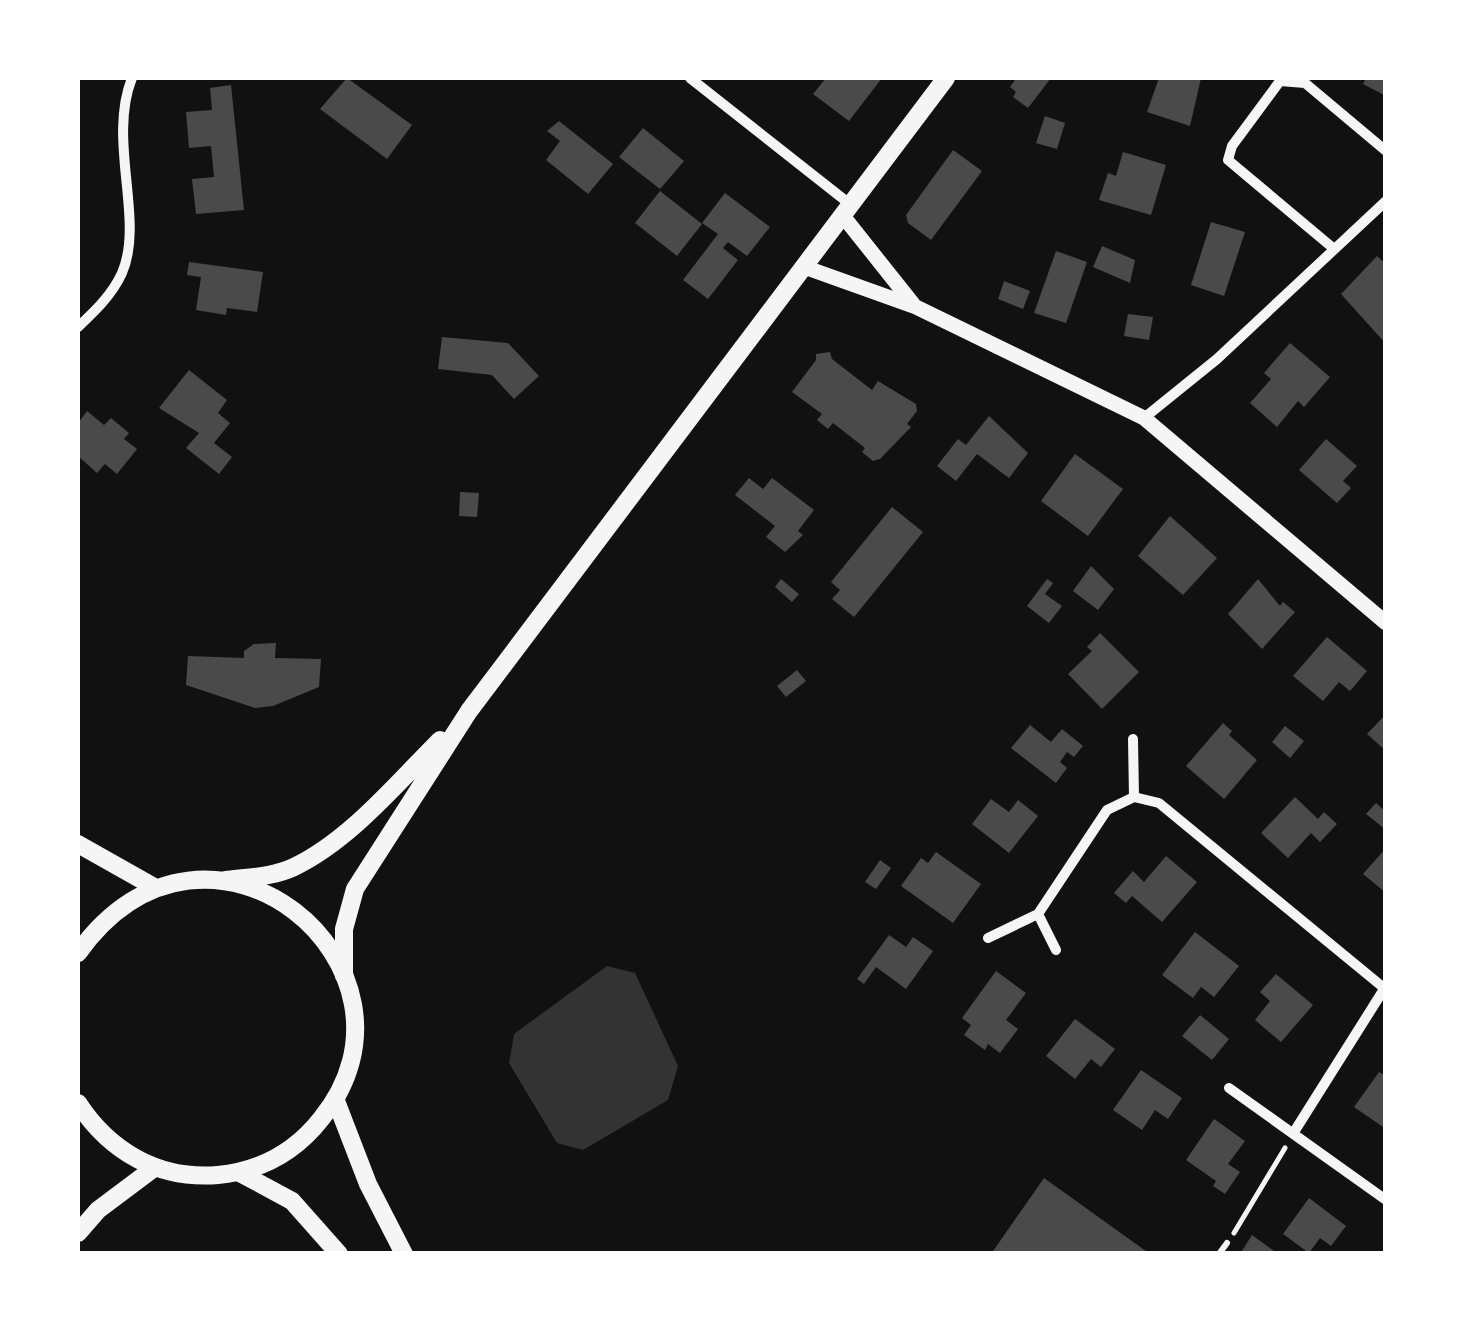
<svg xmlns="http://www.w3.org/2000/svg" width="1463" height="1331" viewBox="0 0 1463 1331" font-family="'Alegreya Sans',sans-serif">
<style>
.water{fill:#333}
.building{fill:#4a4a4a}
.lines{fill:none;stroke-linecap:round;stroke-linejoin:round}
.path{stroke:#f5f5f5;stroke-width:5}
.service{stroke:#f5f5f5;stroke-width:6}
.minor{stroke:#f5f5f5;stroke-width:10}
.tertiary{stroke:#f5f5f5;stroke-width:15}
.secondary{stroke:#f5f5f5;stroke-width:18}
.primary{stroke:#f5f5f5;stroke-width:18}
</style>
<rect width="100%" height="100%" fill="#111"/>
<!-- water -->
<path class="water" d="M607,966l28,7 43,93 -10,34 -85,50 -26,-7 -48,-80 5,-29z"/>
<!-- building -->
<path class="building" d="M347,78l65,47 -25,34 -67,-50z
M826,78l11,2 45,-2 -33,43 -36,-27z
M1012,78h39l-23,30 -15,-11 3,-5 -6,-5 5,-7z
M1159,78h42l-11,48 -43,-14z
M1366,78h20v18l-23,-12z
M231,85l13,125 -48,4 -4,-35 22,-2 -3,-31 -22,2 -3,-36 26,-2 -2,-22z
M1045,116l20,7 -8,26 -21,-6z
M559,121l54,43 -25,30 -42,-34 14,-19 -13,-10z
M643,128l41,33 -24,28 -41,-32z
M953,150l29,21 -51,69 -23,-17 -2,-8z
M1123,152l43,13 -15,50 -52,-15 9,-27 8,3z
M660,191l42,33 -25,32 -42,-33z
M725,193l45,34 -23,29 -19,-14 -5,6 15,12 -30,39 -25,-19 35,-46 -16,-11z
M1211,222l34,10 -21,64 -33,-11z
M1102,246l33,14 -5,23 -37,-16z
M1056,251l31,11 -21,61 -32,-10z
M1377,256l9,8v80l-45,-50z
M189,262l74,10 -6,40 -30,-4 -1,7 -30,-5 5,-33 -14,-2z
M1004,281l26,10 -7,18 -25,-10z
M1128,314l25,3 -4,23 -25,-4z
M442,337l66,6 31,33 -25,23 -22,-24 -54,-6z
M1290,343l40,34 -26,30 -6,-6 -21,26 -27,-24 21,-24 -7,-6z
M830,352l2,7 40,31 6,-9 38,23 1,7 -10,13 4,3 -31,32 -7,2 -11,-9 3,-4 -32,-25 -5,6 -11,-9 5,-6 -30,-22 24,-32v-6z
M189,370l38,30 -9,13 12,10 -16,20 18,14 -13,17 -33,-26 13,-15 -40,-25z
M87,411l17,14 7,-7 18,15 -5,6 13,10 -20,25 -12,-10 -8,9 -19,-17v-33z
M989,416l39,37 -19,25 -32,-24 -21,27 -19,-15 21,-27 8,6z
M1326,439l31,27 -14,15 8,7 -14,15 -38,-33z
M1075,454l48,35 -35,47 -47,-35z
M749,478l14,11 9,-11 42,32 -16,21 5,4 -18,17 -19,-15 9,-11 -40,-31z
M460,492l19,1 -2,24 -18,-1z
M892,507l31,25 -69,85 -22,-18 8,-9 -9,-8z
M1170,516l47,42 -34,37 -45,-39z
M1091,566l23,23 -16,21 -25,-19z
M781,579l18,15 -7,8 -17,-15z
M1047,579l6,4 -8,11 17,12 -13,17 -22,-17z
M1258,579l22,27 3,-4 12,10 -33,37 -34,-35z
M1100,633l39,39 -37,37 -34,-35 24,-23 -5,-4z
M1327,637l40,34 -17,20 -11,-9 -16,19 -30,-25z
M276,643l-1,15 46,1 -2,28 -46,19 -18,2 -69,-23 2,-29 56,2v-7l10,-7z
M797,670l9,11 -20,16 -9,-11z
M1386,714v37l-19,-17z
M1223,723l9,8 -3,4 28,25 -33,39 -38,-33z
M1030,725l21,17 11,-13 21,17 -9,11 -7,-5 -7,10 7,6 -11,15 -45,-35z
M1285,726l19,15 -14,17 -18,-16z
M1295,797l23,22 6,-7 13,12 -17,18 -9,-9 -23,25 -27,-25z
M991,799l18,13 9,-12 20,16 -29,37 -37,-29z
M1376,803l10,9v18l-20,-16z
M1386,848v45l-23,-19z
M936,852l45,32 -28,39 -52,-37 20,-28 7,5z
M1166,856l31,26 -35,40 -30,-26 -6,7 -12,-10 19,-22 11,11z
M880,860l11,8 -15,21 -11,-7z
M1195,932l44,34 -25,31 -13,-10 -8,11 -31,-23z
M889,935l17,12 7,-10 20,14 -27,38 -30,-22 -12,17 -7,-5z
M996,971l30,22 -20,27 12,9 -18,24 -12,-9 -3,6 -21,-15 7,-10 -9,-7z
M1276,974l37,31 -32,37 -26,-22 15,-19 -10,-9z
M1200,1015l29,24 -17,21 -30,-24z
M1075,1019l40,30 -14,18 -10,-8 -16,20 -29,-23z
M1141,1070l41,28 -14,21 -13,-9 -13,20 -29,-20z
M1379,1072l7,4v53l-32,-22z
M1214,1119l31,22 -17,23 12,8 -15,22 -12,-8 3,-5 -30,-21z
M1044,1178l106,76h-159z
M1309,1198l37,28 -15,20 -11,-8 -11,15 -26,-19z
M1252,1235l22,16 -2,3h-32z"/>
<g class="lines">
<!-- path -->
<path class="path" d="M1234,1233l51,-85"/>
<!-- service -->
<path class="service" d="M1219,1254l8,-11"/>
<!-- minor -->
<path class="minor" d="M690,78l161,127
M1333,248l-105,-88 4,-14 48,-65 25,2 81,68
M78,327c17,-16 34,-32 44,-54 23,-53 -15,-132 10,-195
M1144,418l73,-59 169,-158
M1133,739l1,58
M988,938l50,-24
M1056,950l-18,-36 69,-104 27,-13 25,6 225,185
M1229,1088l157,112
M1294,1132l92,-146"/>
<!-- tertiary -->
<path class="tertiary" d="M843,216l70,88
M807,268l109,39 228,111 242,205"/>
<!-- secondary -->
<path class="secondary" d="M226,880c23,-3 47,-3 68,-13 56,-27 103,-84 146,-127
M344,976v-47l11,-40 114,-178 477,-633"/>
<!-- primary -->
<path class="primary" d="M78,844l78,44
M78,953c131,-183 365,16 243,166 -26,33 -61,52 -103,56 -59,5 -108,-23 -140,-72
M336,1101l32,83 36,70
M240,1173l52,28 47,53
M78,1233l20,-23 56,-42"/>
</g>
<!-- border -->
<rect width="1463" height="1331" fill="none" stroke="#ffffff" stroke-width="160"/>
</svg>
